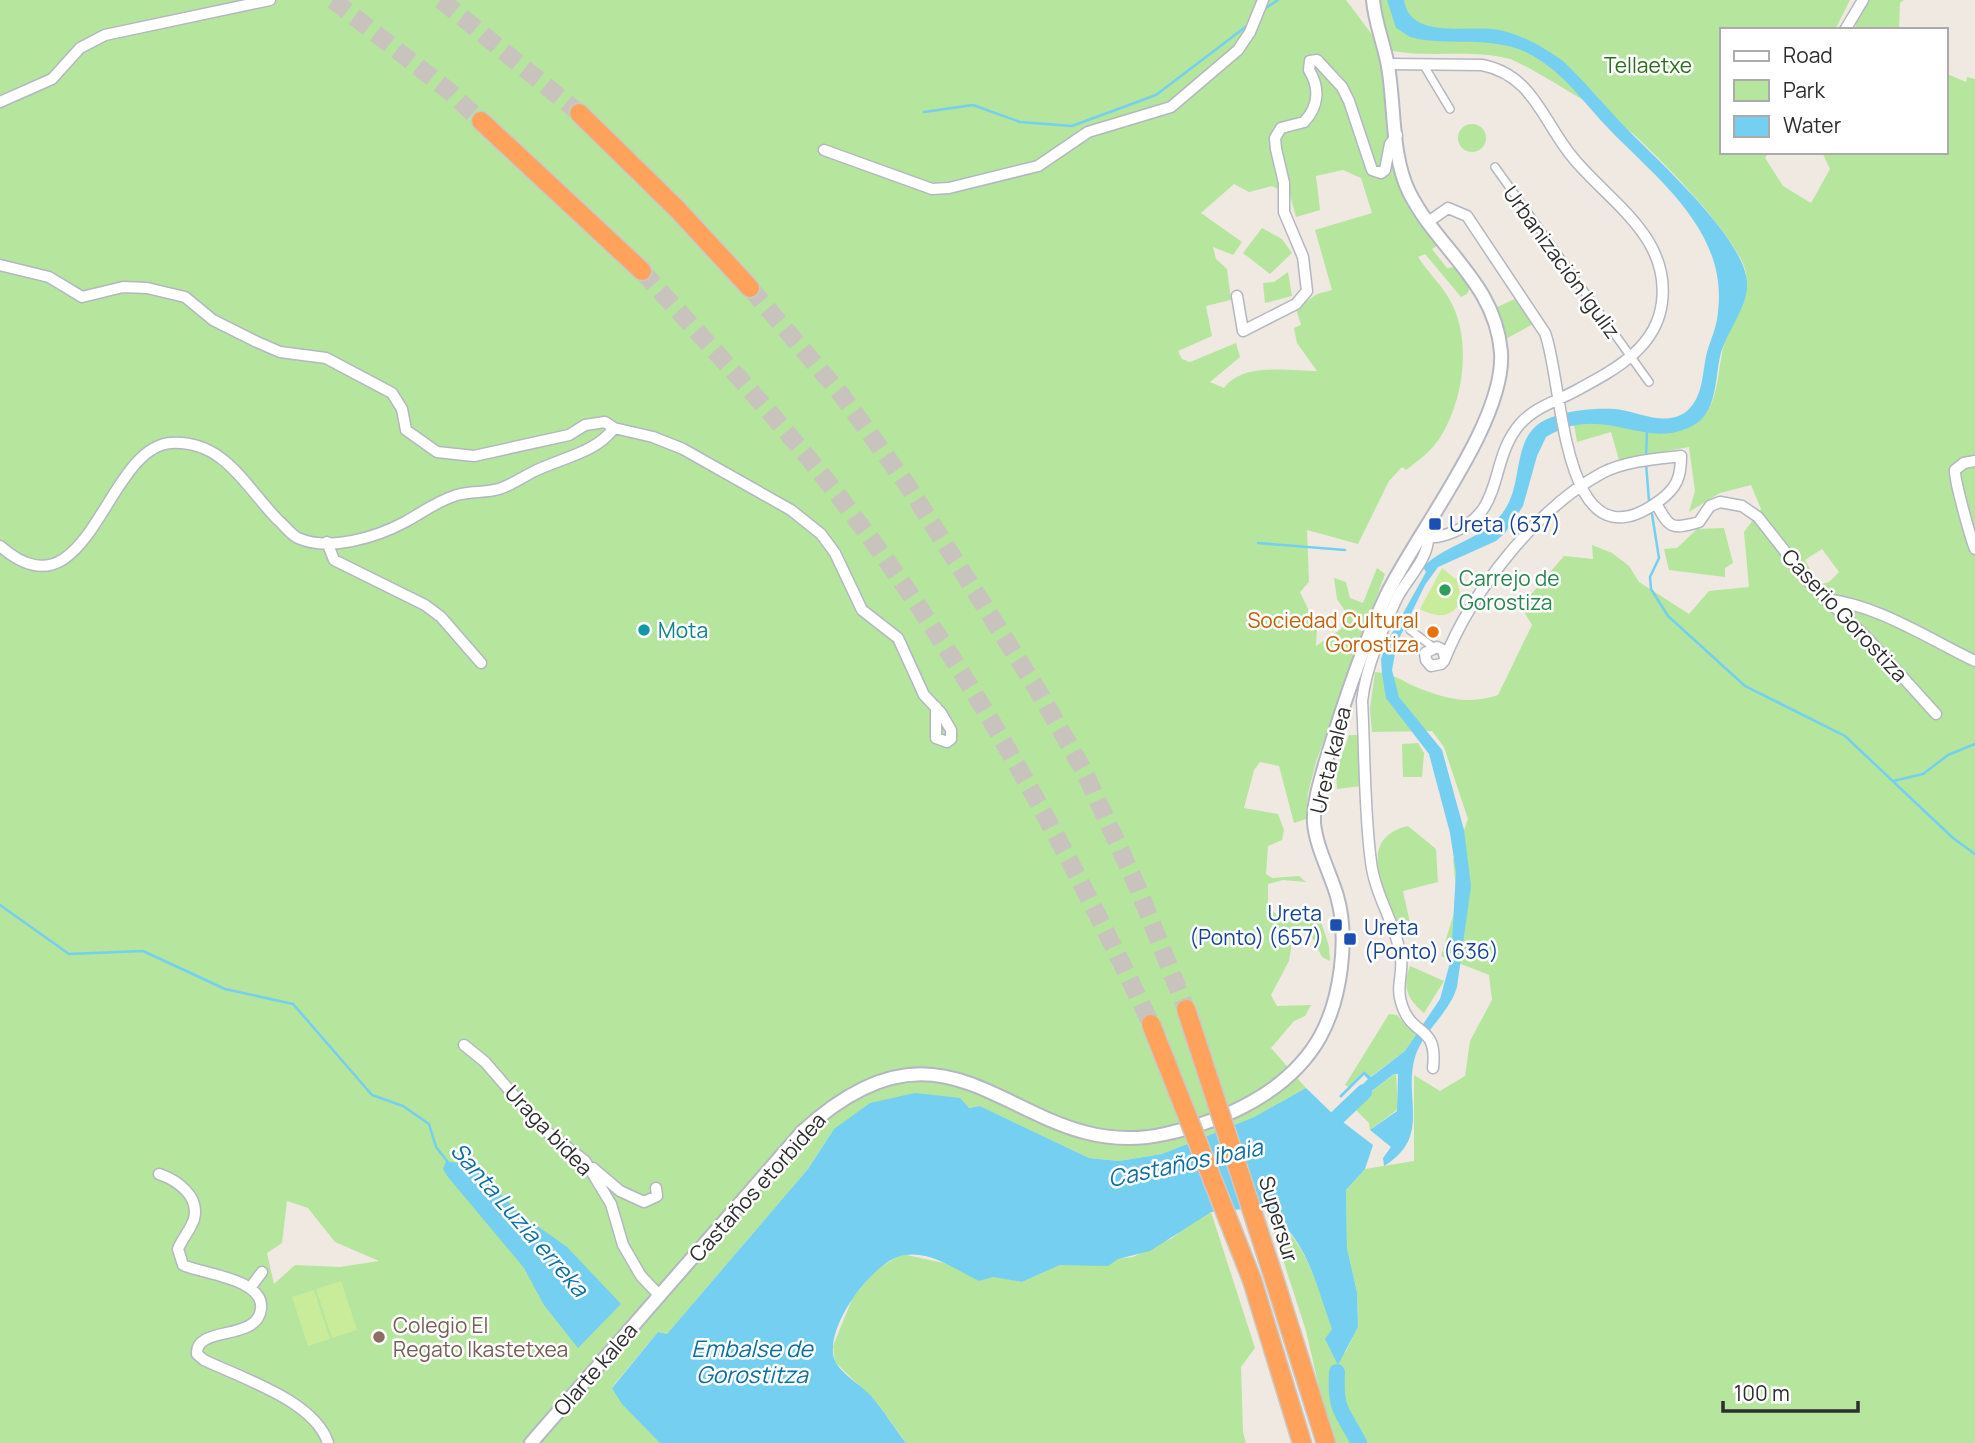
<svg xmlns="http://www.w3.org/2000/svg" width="1975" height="1443" viewBox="0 0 1975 1443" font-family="Manrope,sans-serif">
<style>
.green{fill:#b6e59e;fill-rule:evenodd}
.pitch{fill:#c9ec9a}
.water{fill:#75cff0}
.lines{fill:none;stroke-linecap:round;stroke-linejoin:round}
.stream{stroke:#75cff0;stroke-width:2.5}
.river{stroke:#75cff0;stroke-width:16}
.motorway-tunnel{stroke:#c8c4bd;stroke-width:18;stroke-dasharray:18 9;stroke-linecap:butt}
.pedestrian-casing{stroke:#b4b7c1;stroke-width:10}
.minor-casing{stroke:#b4b7c1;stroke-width:13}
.tertiary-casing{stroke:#b4b7c1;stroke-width:16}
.motorway-casing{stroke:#c9c9c9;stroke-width:21}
.pedestrian{stroke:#fff;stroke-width:7}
.minor{stroke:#fff;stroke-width:10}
.tertiary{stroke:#fff;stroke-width:12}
.motorway{stroke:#ffa35c;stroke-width:18}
.motorway-bridge-casing{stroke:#c9c9c9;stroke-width:21;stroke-linecap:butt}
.motorway-bridge{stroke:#ffa35c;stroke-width:18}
.transit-dot{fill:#1a4fb4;stroke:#fff;stroke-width:2.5}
.leisure-dot{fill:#2e9e5b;stroke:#fff;stroke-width:2.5}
.culture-dot{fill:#0f9aa8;stroke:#fff;stroke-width:2.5}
.food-dot{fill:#e8710a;stroke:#fff;stroke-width:2.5}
.education-dot{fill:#8d6e63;stroke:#fff;stroke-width:2.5}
.labels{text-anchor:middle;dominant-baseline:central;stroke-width:5;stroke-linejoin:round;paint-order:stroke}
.park-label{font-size:21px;fill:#2c6e1b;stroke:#fff}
.street-label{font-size:21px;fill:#2e2e2e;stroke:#fff}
.transit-label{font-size:21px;fill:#164399;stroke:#fff;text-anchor:start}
.leisure-label{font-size:21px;fill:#27864d;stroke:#fff;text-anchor:start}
.food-label{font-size:21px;fill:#c56008;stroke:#fff;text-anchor:end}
.culture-label{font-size:21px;fill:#0d838f;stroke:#fff;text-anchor:start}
.education-label{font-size:21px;fill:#785e54;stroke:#fff;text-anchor:start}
.water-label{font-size:23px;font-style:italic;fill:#0d6fa3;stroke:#fff}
</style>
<rect width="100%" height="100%" fill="#efe9e1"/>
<!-- green -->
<path class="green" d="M0,0h1346l27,36 -7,-36h484l-15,30h-114v122h48l-4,6 18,28 28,17 19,-34 -8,-17h123v-79l21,9 1,-5 8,2v1364h-643l-26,-112 -39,-121c49,39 50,91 78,143l13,-26 -1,-35 -10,-44 -1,-58 19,-21 49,-8v-86l26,16 25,-15 5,-35 22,-41 -3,-25 -48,-19 13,-43 2,-25 -3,-28 15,-41 -24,-72 -12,-16 -60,1 -2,-23 5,-37c22,2 27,10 46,17 28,11 50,15 77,6l34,-70 -11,-19 43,-50 29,3 -1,-14 20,8 17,13 10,16 50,32 20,-23 40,-4 -5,-55 17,-23 -10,-24 -31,8 -31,19 6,-21 -6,-44 -70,13 -8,-28 -34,10 -3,-17c41,-11 79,22 119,0 29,-15 23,-61 33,-87 8,-20 23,-42 20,-65 -6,-34 -87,-116 -114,-140 -13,-12 -106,-69 -122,-74 -38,-10 -78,-1 -117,-8 -1,43 6,115 28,153 7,13 17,24 25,36l-14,9 15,19 7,-1 17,19 -4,8 -6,3 -36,-43 -7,3c11,17 27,31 35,49 18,39 10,94 -12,130 -9,15 -22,24 -35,34l-4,-3 -13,14 -31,63 -51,-14 2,52 -9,10 17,36 -1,18 25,-17 6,-15 -10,-15 -3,-21 12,4 4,16 13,5 14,-35 8,6 -69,188 -8,31 -2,26 -12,4 -15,-57 -19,-4 -6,8 -10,38 34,6 6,16 -2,10 -14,6 -2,28 6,4 27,-2 7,6 -23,-2 -15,4v23l19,16 29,-16 13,39 1,15 -8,-4 -14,-28 -15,7 -4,25 -18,34 6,11 34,-1 -6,11 -11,5 -23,27 35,40 -52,29 -92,37 -43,7 -30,-3 -109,-52 -146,23 -26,40 -141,165 -9,-2 -46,55 48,56h-660zM1343,170l18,8 11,35 -57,17 17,60 -15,4 -21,15 5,16 -7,3 3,15 20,28c-28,0 -74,-9 -93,17l-14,-6 30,-25 -4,-14 -46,19 -8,-3 -4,-8 34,-15 -6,-30 25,-6 -4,-31 -11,-10 -3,-12 20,8 9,-13 -41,-29 33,-29 15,8 23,-6 18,9 6,22 24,-7 -4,-34zM1822,549l17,23 -10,10 -11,3 -13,-25zM287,1201l21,7 27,34 44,19 -39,6 -45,-2 -21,19 -7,-31 15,-10z
M1863,0h41l-4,3 -1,27h-44l4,-25z
M1458 138a14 14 0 1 1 28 0a14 14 0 1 1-28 0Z
M1262,228l20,11 10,14 -22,21 -27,-21z
M1288,272l4,24 -27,7 -2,-20 11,-1z
M1519,297l16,26 -31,17 -9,-32z
M1724,528l9,35 -8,5v9l-56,-7 -5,-21 13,-1 20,-19z
M1349,735h10l3,51 -25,3 -1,-17z
M1418,743l6,10 -2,24h-19l-1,-33z
M1408,826l28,23 2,33 -35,9 8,36 -11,3c-13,-36 -47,-91 8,-104z
M1410,966l34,15 -20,32c-17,-14 -22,-26 -14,-47z
M1389,1014l8,1 11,13 9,5 -12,18 -35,26 -6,-6 -16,16 -3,-2z
M1396,1073l2,36 -28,21 -1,-7 -17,-17z
M1211,1212l44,136 -14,19 2,65 3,11h-340l-27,-38 -44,-43 -2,-16 20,-49 23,-27 26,-16 51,11 26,16 14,-5 29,6 38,-17 73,-8 39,-19 18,-15z"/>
<!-- pitch -->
<path class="pitch" d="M1442,568l15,12 4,19c-7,20 -25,19 -41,10z
M341,1281l16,49 -25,8 -16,-49z
M314,1290l16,49 -22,7 -16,-49z"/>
<!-- water -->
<path class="water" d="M1387,0h17c6,41 65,24 95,30 24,5 44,17 64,31 22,21 41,44 62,66 31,32 121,112 122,156 1,26 -22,49 -27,74 -5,22 -3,55 -26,68 -50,28 -89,-24 -148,12l-9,19 -14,50 -18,27 -9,8 -58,26 -13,18 -28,58 -5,27 7,27 43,53 22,80 7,56 -14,101c-8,27 -34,44 -42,70 -12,42 17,80 -31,109l-1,-8 8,-11 -21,-17 27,-19 1,-37h-4l-42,32 -6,-5 22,-22 -4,-4 -23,23 -2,-2 25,-25 7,6 34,-26 35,-52 11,-40 5,-87 -6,-39 -21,-79 -43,-56 -4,-25 -1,-14 5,-15 40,-72 -3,-5c25,-25 66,-28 84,-61 17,-30 4,-75 45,-89 19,-7 43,-9 63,-8 22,2 51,19 72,2 17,-15 15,-39 20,-59 4,-13 10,-26 11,-40 10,-81 -60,-132 -109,-183 -24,-25 -45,-56 -76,-73 -39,-23 -81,-8 -123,-19l-14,-9z
M1306,1088l29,28 38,29 -8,24 -19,21 1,58 10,44 1,35 -20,38 -13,-26 7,-10c-19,-52 -26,-99 -79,-127l-9,7 -33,3 -61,39 -32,8 -10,7 -48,-1 -38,17 -29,-5 -14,4c-23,-11 -47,-30 -74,-26 -31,3 -86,78 -69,108 8,13 25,22 35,33 13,14 23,32 35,47h-246l-38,-39 -10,-16 46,-56 9,2 141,-165 26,-40 36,-26 45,-10 45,5 9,10 11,-2 109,52 30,3 43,-7 92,-37z
M446,1161l28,5 45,47 48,34 54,57 -43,44 -34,-43 -20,-37 -76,-91 -5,-8z"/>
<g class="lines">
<!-- stream -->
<path class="stream" d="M1263,10l15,-10
M924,112l49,-7 47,17 52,4 84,-31 92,-70
M1646,456l1,-25
M1646,463l3,38
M1651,508l8,50 -9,19 1,12 17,27 77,70 100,50 108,102 22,16
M1258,543l87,7
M1893,781l30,-7 25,-19 27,-11
M0,905l69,49 74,-3 82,38 68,15 79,91 31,11 26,18 7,23 11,14"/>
<!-- river -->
<path class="river" d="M1322,1132l42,-40
M1337,1372c-2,40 5,38 22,71"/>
<!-- motorway-tunnel -->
<path class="motorway-tunnel" d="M333,0l116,91 32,30
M441,0l138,113
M642,271c73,81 149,160 214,248 118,156 211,329 295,505
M750,288l90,105 68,93 129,203 46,80 54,117 49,123"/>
<!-- pedestrian casing -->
<g class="pedestrian-casing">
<path id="pedestrian" d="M1423,64l27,45
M1495,167l154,215
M1410,630l23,17"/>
</g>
<!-- minor casing -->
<g class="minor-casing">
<path id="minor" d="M1845,30l18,-30
M1388,64l94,1c52,10 61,58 92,94 37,44 96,78 88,143 -5,45 -46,67 -83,87 -21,12 -43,17 -59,35 -33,38 -13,90 -72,110 -9,3 -17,5 -26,1
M0,102l52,-23 28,-31 25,-13 165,-35
M824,150l108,39 17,-1 89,-22 50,-34 83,-25 67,-57 12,-18 13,-32
M1428,222l20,-14 19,8 78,117c19,49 15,241 114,168 18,-13 22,-24 22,-45 -26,3 -55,5 -79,17 -65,35 -131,119 -158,188l-3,3 -10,2 -5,-6 -1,-7 12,-6 6,3 2,8
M0,265l49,12 33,20 41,-10 24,1 38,9 28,23 44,22 23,10 46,6 66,35 10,16 4,21 31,22 37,4 95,-21 16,-10 20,-3 9,6c-17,24 -52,30 -77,42 -13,6 -25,15 -38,19 -14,4 -28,2 -42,6 -20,6 -34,17 -52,27 -28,15 -76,30 -107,16 -7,-3 -14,-13 -20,-18 -32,-32 -53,-80 -107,-77 -66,4 -82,181 -171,103
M1237,296l6,35 53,-27 11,-13 -4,-34 -19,-45v-29l-8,-34 -1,-11 6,-10 23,-6c15,-16 16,-34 5,-52l1,-9 7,-1 25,27 7,14 23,69 9,3 4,-3 5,-26 7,-9
M614,428l39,9 30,12 108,61 30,24 14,19 27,57 36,28 26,57 17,18 10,17v9l-4,3 -11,-4v-31
M1975,461l-11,2 -9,7c-1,9 15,66 20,79
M1656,503c13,25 15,27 43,19l11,-16 10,-4 22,4 16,11 52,66 60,58 66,73
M1428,538c0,21 -20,40 -30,58 -15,32 -32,70 -36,105 3,53 2,109 9,161 4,34 26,64 30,97 2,15 -5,28 0,43 10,37 37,20 32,66
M327,542l7,18 91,45 16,12 40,46
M1825,599c53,6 102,39 150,62
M464,1045l21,17 57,66 43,33 26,43 12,41 18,31 19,20
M593,1168l27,23 24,11 13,-6 -1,-8
M159,1174c18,6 41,22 35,45 -3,10 -12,20 -16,30l5,16c20,9 82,14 78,44 -4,33 -66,16 -64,45l7,6c37,18 111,41 124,83
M250,1288l12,-16"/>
</g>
<!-- tertiary casing -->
<g class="tertiary-casing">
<path id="tertiary" d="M531,1443l271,-311c158,-146 215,35 363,2 59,-13 124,-42 155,-97 21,-38 29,-99 17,-141 -7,-24 -21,-49 -23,-73 -1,-19 6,-41 11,-59 17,-56 36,-114 61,-168 31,-64 120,-175 115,-244 -6,-70 -63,-102 -92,-160 -18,-37 -14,-86 -21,-126 -4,-22 -13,-43 -15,-66"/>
</g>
<!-- motorway casing -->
<g class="motorway-casing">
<path id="motorway" d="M579,113l99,97 72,78
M481,121l161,150
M1273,1275l53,168
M1252,1280l50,163"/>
</g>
<!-- pedestrian -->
<use href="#pedestrian" class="pedestrian"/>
<!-- minor -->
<use href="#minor" class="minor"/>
<!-- tertiary -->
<use href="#tertiary" class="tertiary"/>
<!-- motorway -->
<use href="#motorway" class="motorway"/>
<!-- motorway-bridge casing -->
<g class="motorway-bridge-casing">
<path id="motorway-bridge" d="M1186,1009l87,266
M1151,1024l101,256"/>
</g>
<!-- motorway-bridge -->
<use href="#motorway-bridge" class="motorway-bridge"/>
</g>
<!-- markers -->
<g class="transit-dot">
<rect x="1428" y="517" width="14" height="14" rx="3.5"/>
<rect x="1329" y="918" width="14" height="14" rx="3.5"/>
<rect x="1343" y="932" width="14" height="14" rx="3.5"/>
</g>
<circle class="leisure-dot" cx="1445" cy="590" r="7"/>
<circle class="culture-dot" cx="644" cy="630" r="7"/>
<circle class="food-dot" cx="1433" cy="632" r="7"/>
<circle class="education-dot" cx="379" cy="1337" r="7"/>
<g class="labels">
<!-- park labels -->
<g class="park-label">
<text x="1648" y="65">Tellaetxe</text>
</g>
<!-- street labels -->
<g class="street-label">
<text transform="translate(1562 262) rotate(54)">Urbanización Iguliz</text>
<text transform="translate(1845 615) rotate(47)">Caserio Gorostiza</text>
<text transform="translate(1330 760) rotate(-76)">Ureta kalea</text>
<text transform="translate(549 1130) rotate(46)">Uraga bidea</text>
<text transform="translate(757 1187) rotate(-48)">Castaños etorbidea</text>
<text transform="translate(1279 1219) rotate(73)">Supersur</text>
<text transform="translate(595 1369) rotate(-49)">Olarte kalea</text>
</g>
<!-- transit labels -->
<g class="transit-label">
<text x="1449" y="524">Ureta (637)</text>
<text x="1322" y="913" text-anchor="end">Ureta<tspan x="1322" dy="24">(Ponto) (657)</tspan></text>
<text x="1364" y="927">Ureta<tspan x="1364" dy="24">(Ponto) (636)</tspan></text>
</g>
<!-- leisure labels -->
<g class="leisure-label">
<text x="1459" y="578">Carrejo de<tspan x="1459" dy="24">Gorostiza</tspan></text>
</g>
<!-- food labels -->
<g class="food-label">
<text x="1419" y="620">Sociedad Cultural<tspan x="1419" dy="24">Gorostiza</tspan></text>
</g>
<!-- culture labels -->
<g class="culture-label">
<text x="658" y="630">Mota</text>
</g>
<!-- education labels -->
<g class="education-label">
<text x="393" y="1325">Colegio El<tspan x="393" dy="24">Regato Ikastetxea</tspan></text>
</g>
<!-- water labels -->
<g class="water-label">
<text transform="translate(1185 1162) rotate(-12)">Castaños ibaia</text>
<text transform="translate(520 1219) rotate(49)">Santa Luzia erreka</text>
<text x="752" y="1348">Embalse de<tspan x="752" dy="26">Gorostitza</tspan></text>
</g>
</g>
<!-- legend -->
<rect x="1720" y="28" width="228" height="126" fill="#ffffff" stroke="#ababab" stroke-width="2"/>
<rect x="1734" y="51" width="35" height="10" fill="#ffffff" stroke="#ababab" stroke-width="2"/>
<text x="1783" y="63" font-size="21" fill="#2e2e2e">Road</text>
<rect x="1734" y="80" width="35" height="21" fill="#b6e59e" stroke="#ababab" stroke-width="2"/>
<text x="1783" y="98" font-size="21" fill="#2e2e2e">Park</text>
<rect x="1734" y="116" width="35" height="21" fill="#75cff0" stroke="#ababab" stroke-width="2"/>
<text x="1783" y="133" font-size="21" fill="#2e2e2e">Water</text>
<!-- scale -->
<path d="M1723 1401v10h135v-10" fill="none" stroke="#2e2e2e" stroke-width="3.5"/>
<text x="1734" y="1401" font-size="21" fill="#2e2e2e" stroke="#ffffff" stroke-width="5" paint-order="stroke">100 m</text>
</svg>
